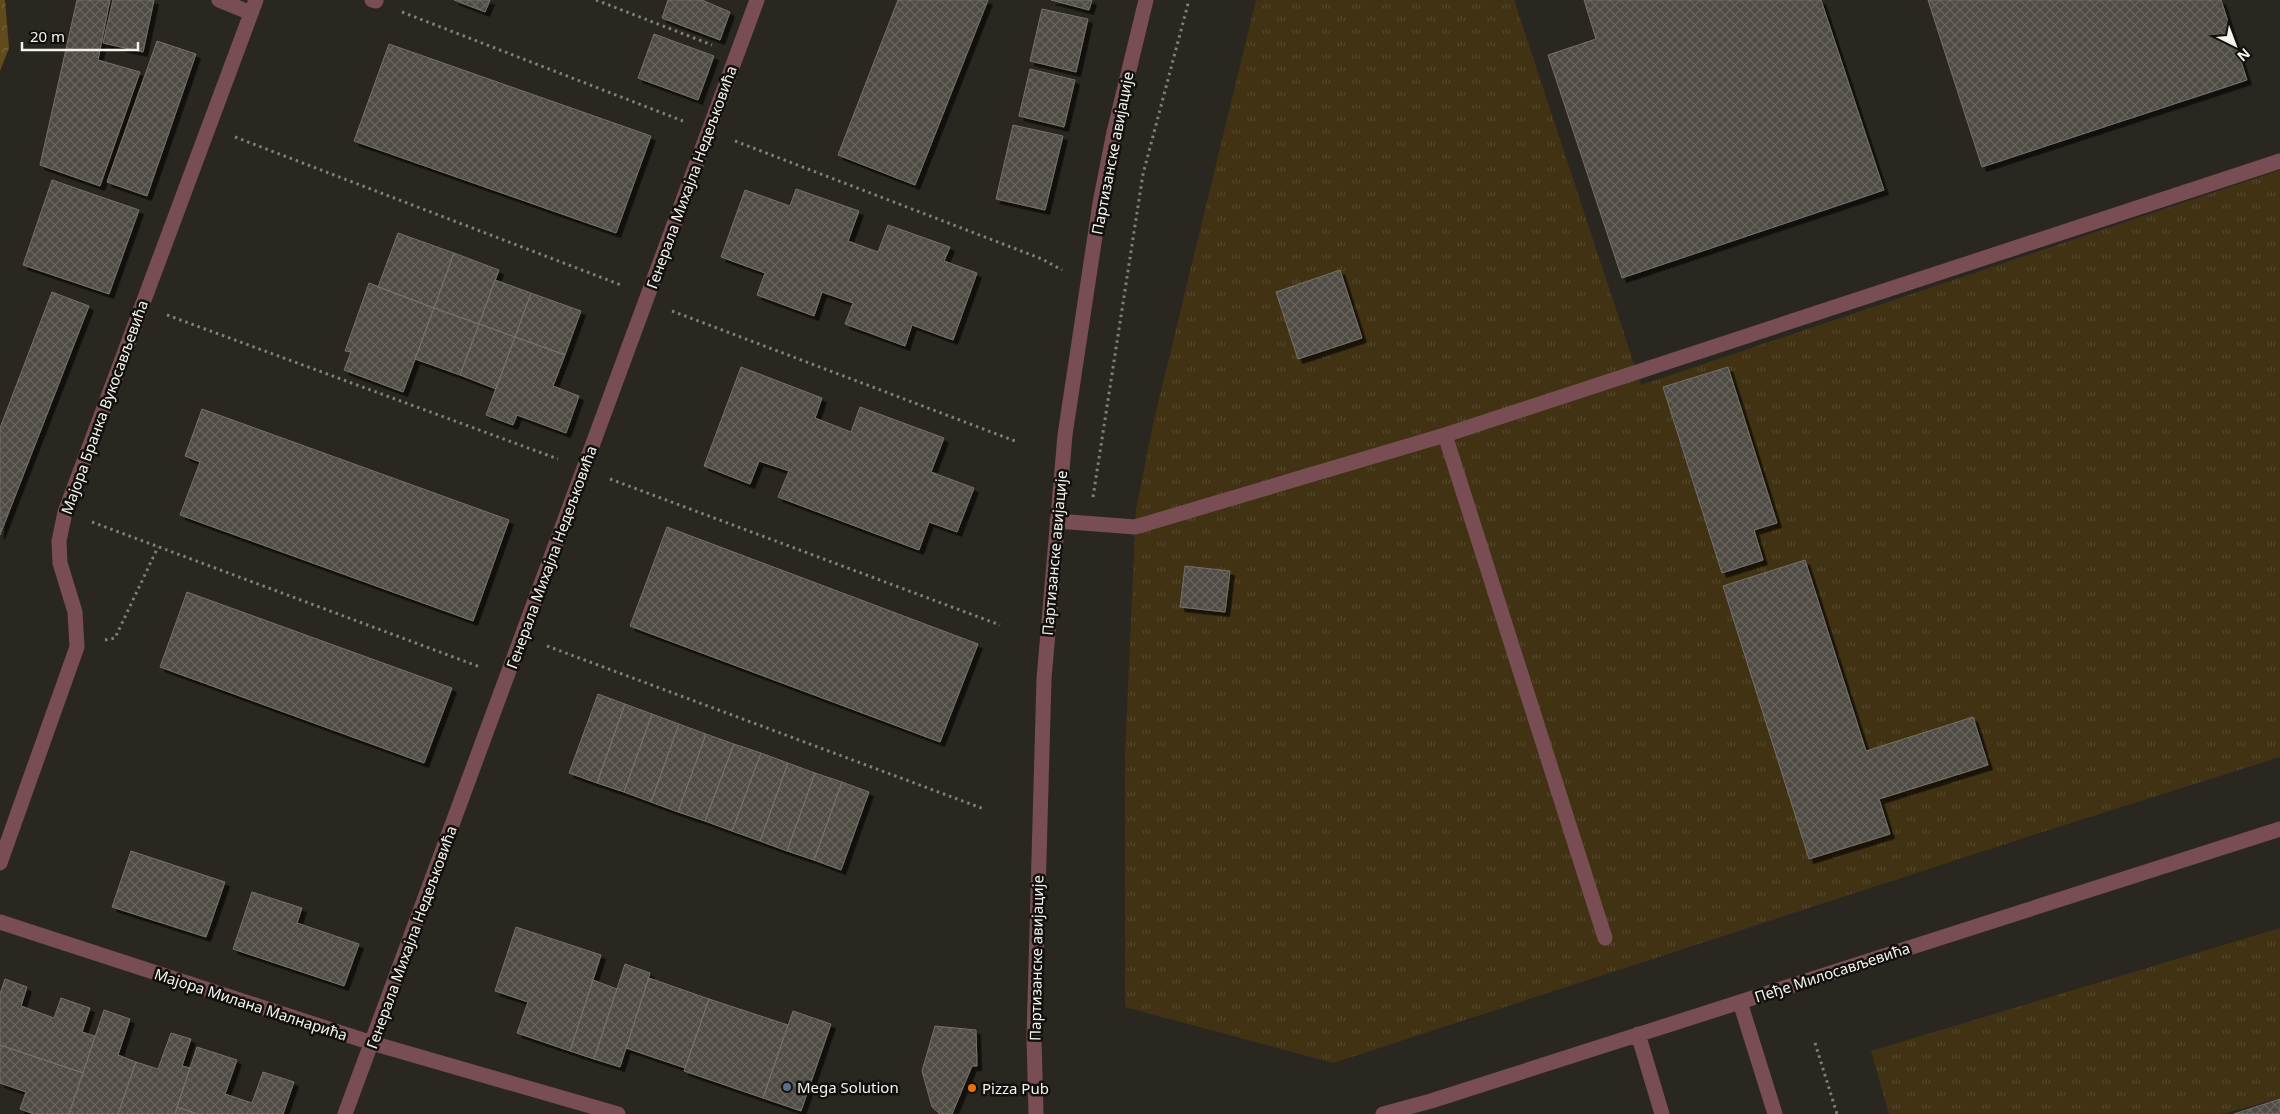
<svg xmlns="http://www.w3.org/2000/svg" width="2280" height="1114" viewBox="0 0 2280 1114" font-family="'Noto Sans',sans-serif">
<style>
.grass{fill:url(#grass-tufts)}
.forest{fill:url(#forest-crowns)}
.building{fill:url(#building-cross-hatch);stroke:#757169;filter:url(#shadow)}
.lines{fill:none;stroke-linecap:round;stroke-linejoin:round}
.path{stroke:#817f7a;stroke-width:3;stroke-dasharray:2.5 4;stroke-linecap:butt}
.minor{stroke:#784d53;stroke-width:15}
.service-dot{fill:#5c6f8a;stroke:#11100d;stroke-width:2}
.food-dot{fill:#e8710a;stroke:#11100d;stroke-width:2}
.labels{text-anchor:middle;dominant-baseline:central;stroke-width:5;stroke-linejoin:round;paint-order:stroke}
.street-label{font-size:15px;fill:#f5f3ef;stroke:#11100d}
.poi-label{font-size:15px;fill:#f5f3ef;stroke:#11100d;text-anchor:start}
</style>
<defs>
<pattern id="grass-tufts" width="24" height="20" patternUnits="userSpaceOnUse" patternTransform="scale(1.25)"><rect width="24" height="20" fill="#413214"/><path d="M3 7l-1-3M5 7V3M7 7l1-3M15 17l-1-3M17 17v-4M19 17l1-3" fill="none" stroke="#54462b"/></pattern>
<pattern id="forest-crowns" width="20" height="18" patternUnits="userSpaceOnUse" patternTransform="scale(1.25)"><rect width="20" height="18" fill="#614a1c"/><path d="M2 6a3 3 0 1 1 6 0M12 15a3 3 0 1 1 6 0" fill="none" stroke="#78653d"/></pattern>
<pattern id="building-cross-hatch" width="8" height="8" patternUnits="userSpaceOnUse" patternTransform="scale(1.25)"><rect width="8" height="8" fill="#4f4b44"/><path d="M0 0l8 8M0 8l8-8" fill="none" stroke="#69655f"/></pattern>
<filter id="shadow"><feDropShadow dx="4.5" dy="4.5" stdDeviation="0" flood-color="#0009"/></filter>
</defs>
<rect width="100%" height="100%" fill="#2a2721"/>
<!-- grass -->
<path class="grass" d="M1256,0h258l127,385 639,-215v587l-250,79 -697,227 -208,-56v-252l11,-245 17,-86z
M2280,928v170l-58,16h-333l-18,-63z"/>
<!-- forest -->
<path class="forest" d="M0,0h5l4,48 -9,23z"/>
<!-- building -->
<path class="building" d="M77,0h33l-12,60 42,12 -40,114 -60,-21z
M113,0h41l-11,52 -40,-9z
M454,0h36l-5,12z
M668,0h34l28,12 -10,28 -58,-22z
M898,0h90l-73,185 -77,-30z
M1051,0h41l-3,10z
M1584,0h237l63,190 -262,88 -74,-223 48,-16z
M1928,0h293l26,80 -265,87z
M1042,9l46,10 -12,53 -46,-11z
M654,34l60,22 -16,44 -60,-22z
M157,41l39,13 -49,142 -40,-14z
M389,44l262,92 -35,97 -262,-92z
M1030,69l45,11 -11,47 -45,-11z
M1013,125l50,11 -18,74 -49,-11z
M52,180l87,30 -30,84 -86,-29z
M796,189l63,22 -11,30 30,11 10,-27 62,22 -6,14 33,12 -24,67 -41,-15 -7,21 -60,-22 8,-21 -31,-11 -8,24 -57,-21 8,-22 -44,-16 24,-67 45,16z
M398,233l56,20 -20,55 -56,-21z
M454,253l45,17 -20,54 -45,-16z
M1340,270l22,68 -64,21 -22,-67z
M495,280l36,13 -16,44 -36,-13z
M369,283l65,25 -31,84 -59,-22 7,-18 -6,-1z
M52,292l37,14 -89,229v-107z
M531,293l50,18 -16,44 -50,-18z
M434,308l45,16 -19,51 -45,-16z
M479,324l36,13 -19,52 -36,-14z
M515,337l50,18 -12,31 26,10 -13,37 -49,-18 -4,10 -27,-10z
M741,367l81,31 -7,20 36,14 9,-25 84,31 -13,34 43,16 -17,44 -28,-10 -10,28 -141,-53 11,-26 -30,-10 -9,23 -46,-18z
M1728,367l49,156 -23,7 9,30 -41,13 -59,-186z
M202,409l307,111 -36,101 -293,-106 20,-53 -15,-6z
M667,527l311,117 -38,98 -310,-116z
M1805,560l61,191 107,-34 15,48 -109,34 11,35 -81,25 -86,-273z
M1185,566l45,5 -5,41 -45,-5z
M187,592l265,96 -28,75 -264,-96z
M598,694l27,10 -28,79 -28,-10z
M625,704l27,10 -28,78 -27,-9z
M652,714l27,10 -28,78 -27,-10z
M679,724l27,10 -28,78 -27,-10z
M706,734l28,10 -29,77 -27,-9z
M734,744l27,9 -29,78 -27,-10z
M761,753l27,10 -28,78 -28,-10z
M788,763l27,10 -28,78 -27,-10z
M815,773l27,9 -28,78 -27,-9z
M842,782l27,10 -28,78 -27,-10z
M131,851l94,31 -19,55 -94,-30z
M252,892l50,16 -5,15 62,21 -15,42 -111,-37z
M516,927l85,28 -31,96 -53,-18 11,-31 -33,-11z
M625,964l25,9 -30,94 -26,-8z
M649,978l60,21 -24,69 -59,-20z
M5,979l22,8 -6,19 33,12 7,-20 29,10 -8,24 13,4 -12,37 -83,-28v-51z
M593,980l24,9 -23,70 -24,-8z
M709,999l79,26 -25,73 -79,-27z
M104,1010l26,9 -12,36 18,7 -18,52h-49z
M793,1011l38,13 -30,87 -38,-13z
M935,1026l41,4 1,36h-5l-20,48h-12l-8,-7 -10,-36z
M171,1033l20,6 -9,27 8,2 -15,46h-57l18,-52 22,7z
M0,1045l83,28 -14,41h-35l-14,-5 6,-17 -26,-9z
M197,1047l40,13 -12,34 27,9 11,-31 31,10 -11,32h-86l-20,-7z
M2280,1099v15h-46z
M177,1107l20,7h-22z"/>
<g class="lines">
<!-- path -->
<path class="path" d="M596,0l116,45
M402,12l281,109
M235,137l386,148
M735,141l307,118 20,11
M672,311l343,130
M167,315l391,144
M610,479l390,146
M1093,497l50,-323 46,-174
M92,522l388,145
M105,640l10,-2 43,-91
M547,646l437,163
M1815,1043l22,71"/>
<!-- minor -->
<path class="minor" d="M219,0l32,13
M372,0l4,1
M1445,435l160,503
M1057,521l78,6 310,-92 835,-274
M0,863l77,-216 -2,-35 -15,-49 -1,-22 6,-29 191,-512
M0,922l372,121 246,71
M1740,1002l35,112
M1638,1034l24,80
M345,1114l412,-1114
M1036,1114l-2,-77 10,-358 21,-244 35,-232 14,-71 32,-132
M1383,1114l48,-13 849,-272"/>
</g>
<!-- markers -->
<circle class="service-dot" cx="787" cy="1087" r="5"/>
<circle class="food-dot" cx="972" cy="1088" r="5"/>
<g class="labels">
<!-- street labels -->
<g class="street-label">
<text transform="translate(1112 153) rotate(-79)">Партизанске авијације</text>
<text transform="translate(691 177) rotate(-70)">Генерала Михајла Недељковића</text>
<text transform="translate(104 407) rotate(-70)">Мајора Бранка Вукосављевића</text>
<text transform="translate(1054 553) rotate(-85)">Партизанске авијације</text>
<text transform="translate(551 557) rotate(-70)">Генерала Михајла Недељковића</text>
<text transform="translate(411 937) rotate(-70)">Генерала Михајла Недељковића</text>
<text transform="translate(1036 958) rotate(-89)">Партизанске авијације</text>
<text transform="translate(1832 972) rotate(-18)">Пеђе Милосављевића</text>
<text transform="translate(251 1004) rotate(18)">Мајора Милана Малнарића</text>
</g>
<!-- poi labels -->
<g class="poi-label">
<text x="797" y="1087">Mega Solution</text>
<text x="982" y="1088">Pizza Pub</text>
</g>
</g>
<!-- north arrow -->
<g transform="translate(2235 45) rotate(138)" stroke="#11100d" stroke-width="4" paint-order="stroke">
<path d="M0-4L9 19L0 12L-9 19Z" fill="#f5f3ef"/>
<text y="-8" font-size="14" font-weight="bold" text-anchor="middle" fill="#f5f3ef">N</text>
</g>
<!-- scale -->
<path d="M22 42v8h116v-8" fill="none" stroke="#f5f3ef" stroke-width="2.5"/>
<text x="30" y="42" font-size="15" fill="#f5f3ef" stroke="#11100d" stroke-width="4" paint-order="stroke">20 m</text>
</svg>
